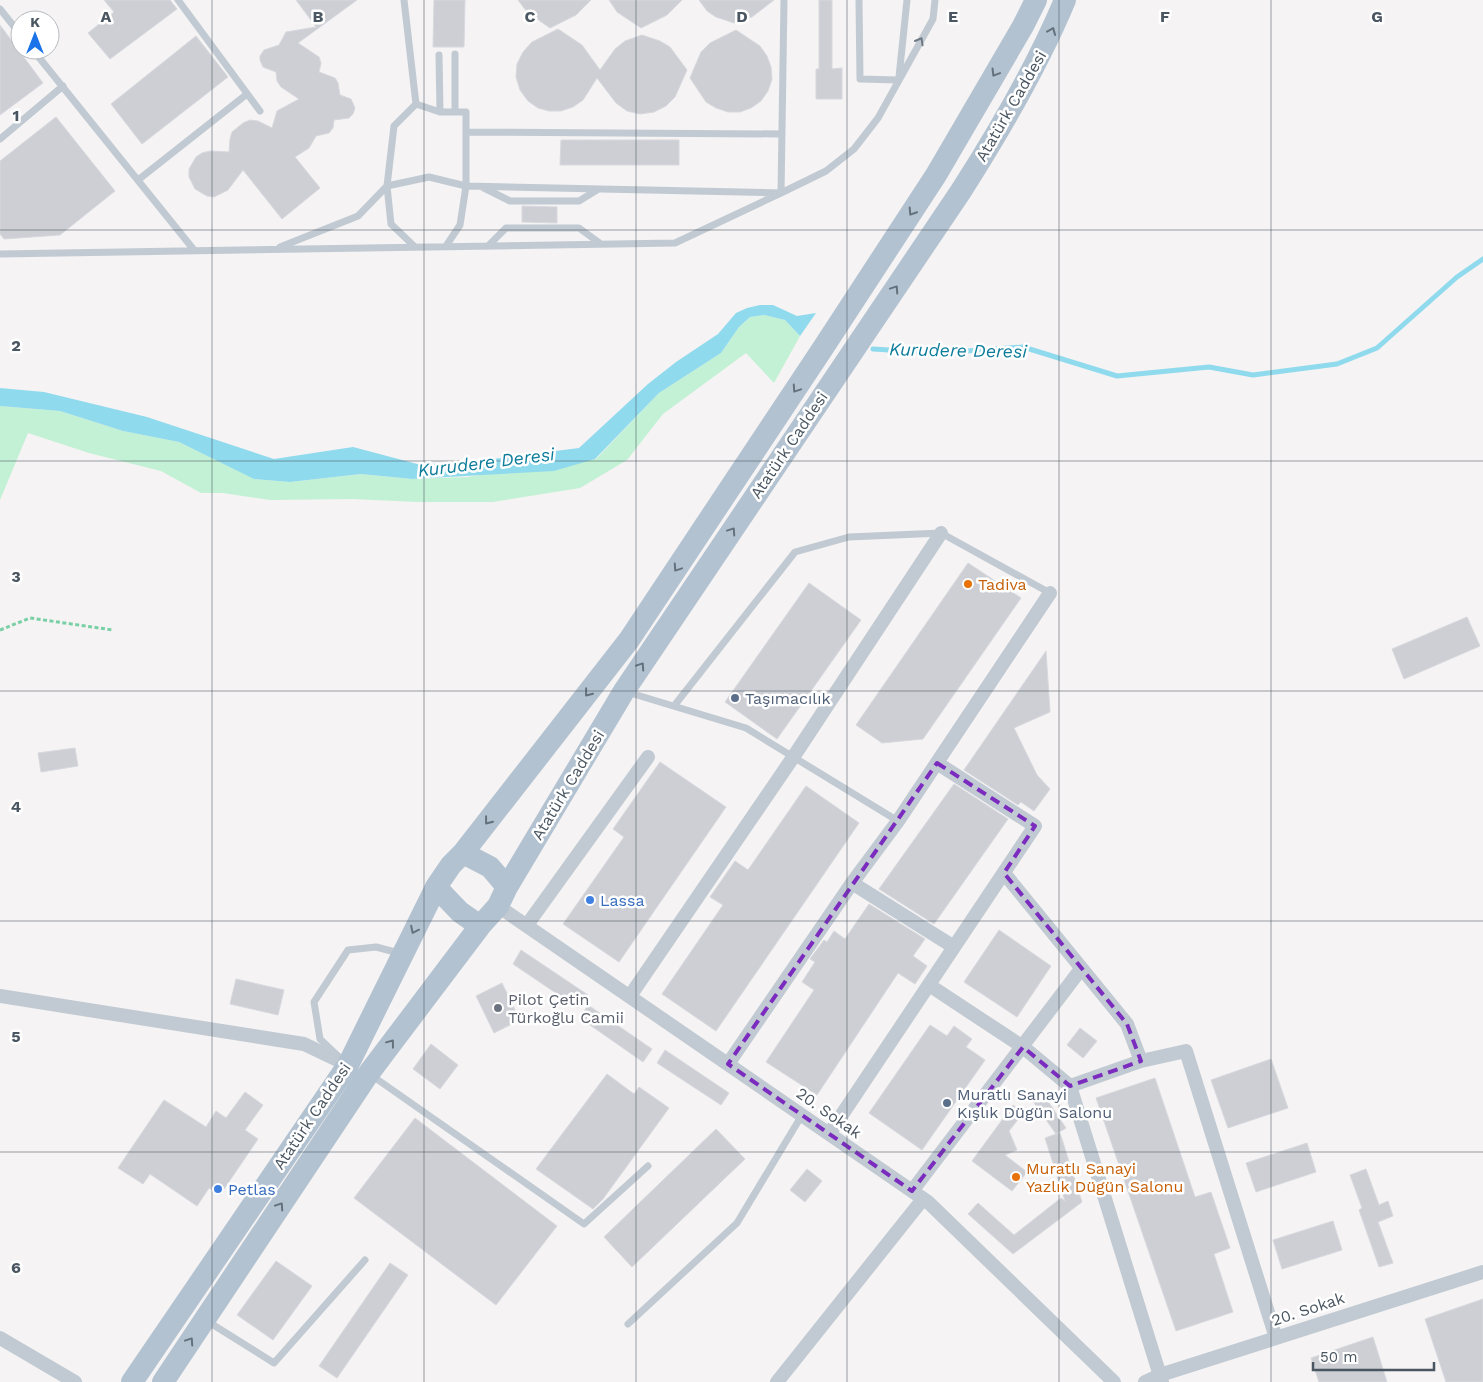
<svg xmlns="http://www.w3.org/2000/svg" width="1483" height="1382" viewBox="0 0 1483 1382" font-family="'Work Sans',sans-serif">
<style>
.green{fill:#c3f1d5}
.water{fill:#90daee}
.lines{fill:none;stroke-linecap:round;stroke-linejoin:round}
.stream{stroke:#90daee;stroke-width:5}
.building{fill:#cdcfd5;stroke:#d7d9de}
.path{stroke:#7ad0a6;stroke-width:3;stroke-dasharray:4 2.5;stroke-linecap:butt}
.lane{stroke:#c1cad2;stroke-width:7}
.street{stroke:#c1cad2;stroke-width:14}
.primary{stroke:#b3c2d1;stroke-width:22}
.oneway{stroke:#64717d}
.oneway2{stroke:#6e7983}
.marked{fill:none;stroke:#7b2cbf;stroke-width:4;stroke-dasharray:10 6;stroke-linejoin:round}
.grid{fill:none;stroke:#4a5661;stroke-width:1;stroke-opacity:0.55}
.food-dot{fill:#e8710a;stroke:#fff;stroke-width:2}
.service-dot{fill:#5c6f8a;stroke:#fff;stroke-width:2}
.shop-dot{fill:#3f7fe0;stroke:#fff;stroke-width:2}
.worship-dot{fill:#6b7280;stroke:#fff;stroke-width:2}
.labels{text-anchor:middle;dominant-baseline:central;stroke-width:5;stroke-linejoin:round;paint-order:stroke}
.street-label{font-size:16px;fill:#4a5661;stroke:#fff}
.food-label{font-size:16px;fill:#c56008;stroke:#fff;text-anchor:start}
.service-label{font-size:16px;fill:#4e5e75;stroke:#fff;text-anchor:start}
.shop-label{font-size:16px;fill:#366cbe;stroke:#fff;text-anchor:start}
.worship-label{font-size:16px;fill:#5b616d;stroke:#fff;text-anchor:start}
.water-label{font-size:18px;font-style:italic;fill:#0c7c9b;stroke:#fff}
.grid-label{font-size:16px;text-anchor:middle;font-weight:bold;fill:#4a5661;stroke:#fff;stroke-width:5;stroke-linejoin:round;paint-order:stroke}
</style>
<rect width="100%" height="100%" fill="#f5f3f3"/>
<!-- green -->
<path class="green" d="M764,315l21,5 15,16 -26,47 -28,-30 -83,61 -36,46 -47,28 -87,14h-75l-66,-3 -82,1 -47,-7h-22l-40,-22 -72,-18 -61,-20 -28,67v-94l60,5 63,20 56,11 76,37 35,3 71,-8 51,5 55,-2 129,-18 63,-66 62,-40 18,-26 11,-10z"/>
<!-- water -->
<path class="water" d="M760,305h13l24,11 19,-3 -16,23 -15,-16 -21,-5 -14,2 -11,10 -18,26 -62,40 -64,66 -41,12 -142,8 -51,-5 -71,8 -36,-3 -75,-37 -56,-11 -63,-20 -60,-5v-18l44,4 103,25 127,42 79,-12 68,18 72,-6 86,-11 69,-64 28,-22 42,-28 18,-21 11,-5z"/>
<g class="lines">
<!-- stream -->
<path class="stream" d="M873,349l66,4 84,-6 94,29 92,-9 44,8 84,-11 40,-16 80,-71 26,-18"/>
</g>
<!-- building -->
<path class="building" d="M104,0h66l7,9 -67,50 -22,-26 26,-21z
M296,0h61l-59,43 21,14 2,6 -2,9 16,6 3,5 2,12 11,4 4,9 -2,6 -4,4 -15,2 -1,8 -4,5 -13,3 -7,12 -14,9 25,31 -38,31 -39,-49 -15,20 -14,7 -7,-1 -12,-7 -6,-12v-8l7,-12 6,-4 8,-2 19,1 1,-13 2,-7 11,-9 7,-3 8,1 14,7 5,-17 22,-12 -18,-12 -4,-6 -1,-9 -13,-5 -3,-7v-4l4,-6 15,-5 7,-13 30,-5z
M434,0h31l-1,47h-31z
M518,0h73l-15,15 -26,13 -23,-16z
M609,0h73l-15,15 -26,13 -24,-16z
M699,0h75l-22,17 -18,6 -18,-6 -9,-6z
M819,0h13v69l10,-1v31h-26v-30h3z
M0,25l43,58 -43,32z
M558,29l24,16 18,25 15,-21 10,-8 17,-6 18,6 10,6 17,23 -12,27 -9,9 -12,6 -14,2 -13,-3 -11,-8 -19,-25 -14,22 -10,7 -12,4h-12l-11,-3 -10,-7 -8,-11 -4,-13 1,-13 6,-12 9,-10z
M736,30l24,16 7,10 4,11 1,12 -4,12 -7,10 -10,7 -11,4h-12l-12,-4 -10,-6 -16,-24 11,-26 9,-9z
M196,36l32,41 -86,67 -31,-40z
M56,117l59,74 -55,44 -56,4 -4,-5v-73z
M561,140h118v25h-119z
M522,206l35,1v16l-35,-1z
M968,563l53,35 -98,141 -41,4 -26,-18z
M809,583l52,37 -84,119 -52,-37z
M1467,617l13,29 -76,33 -12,-30z
M1046,651l4,61 -36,16 23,47 13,14 -16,22 -13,-9 -3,3 -54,-35z
M75,748l3,18 -37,6 -3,-19z
M660,762l66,45 -107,155 -56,-38 61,-87 -11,-8z
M954,784l54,35 -74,105 -55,-35z
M806,786l53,37 -143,208 -54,-37 61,-89 -13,-8 25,-36 13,9z
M869,904l56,35 -12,17 14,10 -12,18 -17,-11 -81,122 -51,-33 48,-72 -12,-8 13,-20 -5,-3 14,-19 3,2 7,-11 11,8z
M999,930l52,36 -34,51 -53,-35z
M521,950l67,45 -10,13 -65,-44z
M236,979l48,11 -6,25 -48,-11z
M502,983l18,37 -26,13 -18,-37z
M588,1005l64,44 -9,13 -63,-44z
M930,1025l17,11 7,-10 18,13 -6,8 19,13 -63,90 -53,-37z
M1080,1028l17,13 -14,17 -16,-13z
M431,1044l27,21 -18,24 -27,-20z
M665,1050l64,43 -8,12 -64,-42z
M1271,1059l17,49 -60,20 -17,-48z
M607,1074l27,20 5,-7 30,21 -66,91 -10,10 -57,-40z
M1155,1078l40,119 16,-5 19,56 -16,6 19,58 -57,19 -80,-233z
M245,1092l18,13 -18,25 13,9 -38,56 -11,-7 -12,18 -47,-32 -7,10 -25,-16 46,-68 42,27 10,-16 10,7z
M1043,1094l23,34 -10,6 4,-1 22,69 -69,52 -45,-40 10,-11 36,32 47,-37 4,3 -20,-63 11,-4 -24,-34z
M1013,1105l10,8 -14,18 8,19 -12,5 22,17 -15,19 -40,-30z
M415,1118l142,108 -61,79 -142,-107z
M716,1129l29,30 -113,108 -28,-30z
M1307,1143l9,29 -60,20 -10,-29z
M807,1169l15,12 -17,21 -15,-12z
M1366,1169l13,36 9,-4 5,15 -15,6 15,41 -14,4 -20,-57 3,-2 -12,-33z
M1333,1221l9,29 -60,19 -9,-29z
M276,1261l36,25 -39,54 -36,-25z
M390,1263l18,12 -71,103 -18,-12z
M1483,1299v83h-37l-21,-63z
M1373,1337l14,45h-68l-8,-24z"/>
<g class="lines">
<!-- path -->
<path class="path" d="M0,630l30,-12 83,12"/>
<!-- lane -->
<path class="lane" d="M178,0l82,111
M404,0l12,104
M859,0l1,79 38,1
M0,9l20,25
M33,50l161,200
M455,54v58
M439,55l1,57
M899,77l8,-77
M466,132l316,2
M0,139l63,-53
M138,180l109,-86
M482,187l28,14h69l18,-11
M489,245l17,-17h73l22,16
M280,247l78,-31 29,-30 42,-9 37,9 315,7 45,-22 28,-22 24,-31 55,-99 2,-19
M415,247l-24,-23 -4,-38 7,-60 22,-22 24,8h26v74l-6,39 -14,21
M0,254l675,-11 106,-50 3,-193
M627,692l119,36 152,93
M674,706l121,-154 54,-15 92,-4 109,60
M338,1056l-18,-17 -6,-37 34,-52 28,-3 23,6
M371,1075l213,149 64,-58
M207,1321l67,42 91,-103
M628,1324l109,-101 65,-108"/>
<!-- street -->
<path class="street" d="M1004,873l123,151 14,37
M852,883l102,64
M498,906l430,296 186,180
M527,925l121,-168
M929,985l94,62 47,39 92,296
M0,996l304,48 44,21
M630,996l164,-240 147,-223
M728,1064l124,-181 46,-62 152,-228
M1070,1086l71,-25 45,-10 90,287
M829,1134l206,-308 -98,-63
M912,1191l169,-222
M0,1338l75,44
M777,1382l146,-183
M1145,1382l15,-7 323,-103"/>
<!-- primary -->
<path class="primary" d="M463,853l27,14 17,20
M436,887l24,25 20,14
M132,1382l216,-317 88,-178 15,-22 12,-12 166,-213 194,-292 113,-173 87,-149 13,-26
M163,1382l206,-309 111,-147 18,-20 9,-19 117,-196 337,-500c39,-61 76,-124 104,-191"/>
</g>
<!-- one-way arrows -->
<defs><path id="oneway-chevron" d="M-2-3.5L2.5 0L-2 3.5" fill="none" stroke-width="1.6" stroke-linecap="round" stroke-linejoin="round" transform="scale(1.25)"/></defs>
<g class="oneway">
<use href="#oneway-chevron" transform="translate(1052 31) rotate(-67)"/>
<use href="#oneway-chevron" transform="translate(995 73) rotate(121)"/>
<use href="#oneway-chevron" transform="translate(912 212) rotate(123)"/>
<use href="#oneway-chevron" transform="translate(895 289) rotate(-56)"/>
<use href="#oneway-chevron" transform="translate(796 389) rotate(124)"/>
<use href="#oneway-chevron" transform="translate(732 531) rotate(-56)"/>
<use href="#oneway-chevron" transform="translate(677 568) rotate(124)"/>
<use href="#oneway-chevron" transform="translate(641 666) rotate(-56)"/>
<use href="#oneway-chevron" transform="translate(588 693) rotate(128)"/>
<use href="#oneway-chevron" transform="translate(488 821) rotate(128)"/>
<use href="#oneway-chevron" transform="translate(414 930) rotate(116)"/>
<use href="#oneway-chevron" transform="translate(391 1043) rotate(-53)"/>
<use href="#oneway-chevron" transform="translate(280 1206) rotate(-56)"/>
<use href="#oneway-chevron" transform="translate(190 1341) rotate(-56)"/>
</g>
<use class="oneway2" href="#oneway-chevron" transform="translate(920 41) rotate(-60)"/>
<!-- marked area -->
<path class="marked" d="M937,763l98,63 -31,47 123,151 14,37 -71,25 -47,-39 -111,144 -184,-127z"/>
<!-- grid -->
<path class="grid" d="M212,0v1382M424,0v1382M636,0v1382M847,0v1382M1059,0v1382M1271,0v1382M0,230h1483M0,461h1483M0,691h1483M0,921h1483M0,1152h1483"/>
<!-- markers -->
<g class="food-dot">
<circle cx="968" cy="584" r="5"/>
<circle cx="1016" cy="1177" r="5"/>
</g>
<g class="service-dot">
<circle cx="735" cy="698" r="5"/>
<circle cx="947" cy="1103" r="5"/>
</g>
<g class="shop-dot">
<circle cx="590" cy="900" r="5"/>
<circle cx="218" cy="1189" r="5"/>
</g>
<circle class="worship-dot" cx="498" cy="1008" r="5"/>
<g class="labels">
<!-- street labels -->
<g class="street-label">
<text transform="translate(1011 106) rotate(-60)">Atatürk Caddesi</text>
<text transform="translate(789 445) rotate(-56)">Atatürk Caddesi</text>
<text transform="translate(568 785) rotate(-59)">Atatürk Caddesi</text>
<text transform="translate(829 1113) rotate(35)">20. Sokak</text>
<text transform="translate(312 1116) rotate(-56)">Atatürk Caddesi</text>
<text transform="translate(1308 1309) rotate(-18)">20. Sokak</text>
</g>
<!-- food labels -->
<g class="food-label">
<text x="978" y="584">Tadiva</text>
<text x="1026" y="1168">Muratlı Sanayi<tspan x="1026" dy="18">Yazlık Dügün Salonu</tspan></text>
</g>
<!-- service labels -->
<g class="service-label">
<text x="745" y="698">Taşımacılık</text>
<text x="957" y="1094">Muratlı Sanayi<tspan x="957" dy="18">Kışlık Dügün Salonu</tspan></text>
</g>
<!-- shop labels -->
<g class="shop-label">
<text x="600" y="900">Lassa</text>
<text x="228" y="1189">Petlas</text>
</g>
<!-- worship labels -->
<g class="worship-label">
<text x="508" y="999">Pilot Çetin<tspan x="508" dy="18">Türkoğlu Camii</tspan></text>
</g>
<!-- water labels -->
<g class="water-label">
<text transform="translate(958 350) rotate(1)">Kurudere Deresi</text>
<text transform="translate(486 462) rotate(-7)">Kurudere Deresi</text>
</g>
</g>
<g class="grid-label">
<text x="106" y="22">A</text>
<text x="318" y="22">B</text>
<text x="530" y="22">C</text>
<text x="742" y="22">D</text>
<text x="953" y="22">E</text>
<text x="1165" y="22">F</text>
<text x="1377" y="22">G</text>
<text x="16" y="121">1</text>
<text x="16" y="351">2</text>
<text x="16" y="582">3</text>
<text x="16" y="812">4</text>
<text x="16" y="1042">5</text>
<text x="16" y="1273">6</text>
</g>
<!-- north arrow -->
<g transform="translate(35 35)"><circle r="24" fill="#ffffff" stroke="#b7bbc0"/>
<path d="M0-4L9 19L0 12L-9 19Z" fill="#1a73e8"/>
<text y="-8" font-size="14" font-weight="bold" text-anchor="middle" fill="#4a5661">K</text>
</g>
<!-- scale -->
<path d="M1313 1362v8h121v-8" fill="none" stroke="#4a5661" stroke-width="2.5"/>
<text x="1320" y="1362" font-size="15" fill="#4a5661" stroke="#ffffff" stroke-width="4" paint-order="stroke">50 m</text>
</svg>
